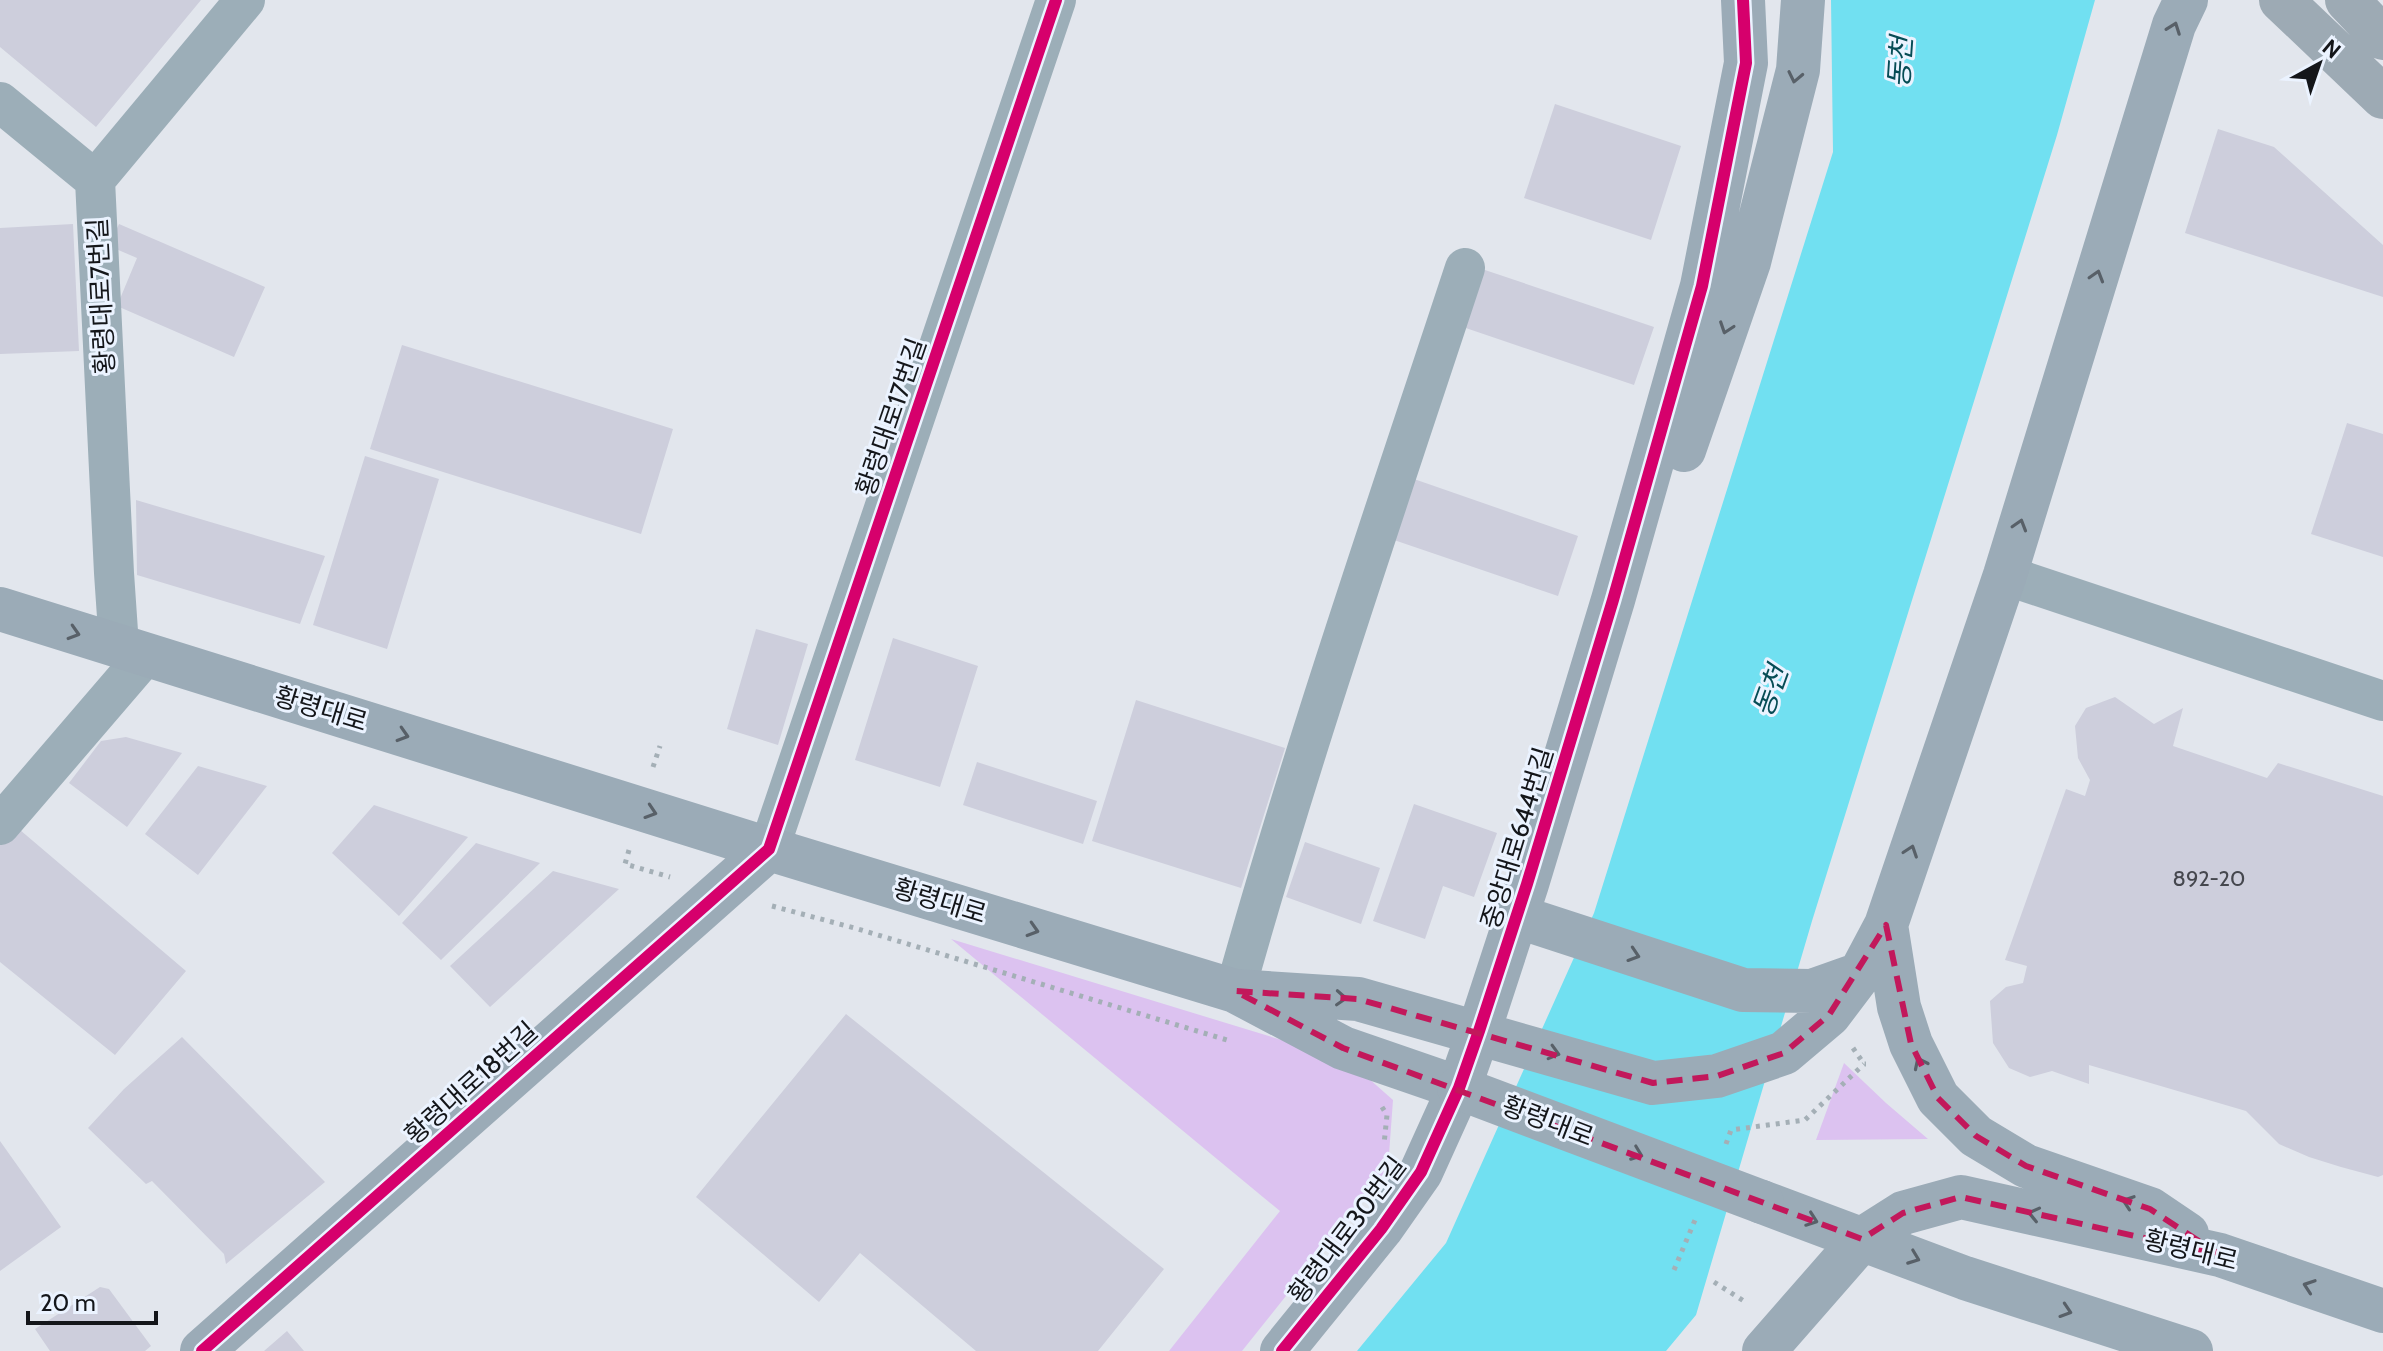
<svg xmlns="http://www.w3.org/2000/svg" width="2383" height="1351" viewBox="0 0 2383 1351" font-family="Cabin,'Noto Sans KR',sans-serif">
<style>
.green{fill:#dcc2f0}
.water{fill:#71e0f1}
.building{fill:#cdcedc}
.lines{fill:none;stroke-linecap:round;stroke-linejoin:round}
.path{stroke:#a4afb6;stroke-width:5;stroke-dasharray:4 6;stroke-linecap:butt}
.street{stroke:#9caeb8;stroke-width:40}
.secondary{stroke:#9babb7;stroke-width:44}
.highway{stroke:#9daab4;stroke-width:44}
.secondary-bridge{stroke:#9babb7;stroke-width:44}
.cycleway-casing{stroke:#ebf3ff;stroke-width:17}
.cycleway{stroke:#d6006c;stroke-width:12}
.oneway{stroke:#586068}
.marked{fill:none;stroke:#c2185b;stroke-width:6;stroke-dasharray:16 10;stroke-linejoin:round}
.labels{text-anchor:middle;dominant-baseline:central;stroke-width:6;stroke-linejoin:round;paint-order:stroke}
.number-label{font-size:22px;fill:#45474e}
.street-label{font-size:26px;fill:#14161a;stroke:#ebf3ff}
.water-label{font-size:28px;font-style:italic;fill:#064c55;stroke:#ebf3ff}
</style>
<rect width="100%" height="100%" fill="#e2e6ed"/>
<!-- green -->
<path class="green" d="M951,939l357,109 51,22 34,30 -5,68 -146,183h-73l111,-140z
M1844,1063l42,40 42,36 -112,1z"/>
<!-- water -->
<path class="water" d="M1831,0h264l-38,135 -245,786 -116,394 -30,36h-309l89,-108 148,-330 239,-761z"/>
<!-- building -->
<path class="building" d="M0,0h201l-105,127 -96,-80z
M1555,104l126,42 -30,94 -127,-42z
M2218,129l56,18 109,98v52l-198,-64z
M73,224l6,127 -79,3v-126z
M119,224l146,63 -31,70 -117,-51 20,-48 -28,-12z
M1476,267l178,60 -20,58 -177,-60z
M402,345l271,84 -32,105 -271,-85z
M2347,423l36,11v123l-72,-23z
M365,456l74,23 -52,170 -74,-24z
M1414,479l164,57 -20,60 -164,-56z
M136,500l189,56 -25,68 -163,-49z
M756,629l52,15 -30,101 -51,-16z
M893,638l85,28 -38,121 -85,-27z
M2115,697l39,27 29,-16 -10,38 94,32 11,-15 105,33v379l-5,2 -37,-10 -32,-10 -30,-13 -33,-33 -157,-46v19l-37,-13 -22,6 -21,-9 -16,-25 -3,-42 16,-14 17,-4 4,-17 -22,-6 61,-171 19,7 5,-16 -12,-22 -3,-32 11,-18z
M1136,700l149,48 -44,140 -149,-47z
M126,737l56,16 -55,74 -58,-44 32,-42z
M977,762l120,39 -14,43 -120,-39z
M198,766l69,20 -69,89 -53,-41z
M1414,804l83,29 -23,64 -31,-11 -18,53 -52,-18z
M374,805l94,32 -69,79 -67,-63z
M13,824l173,147 -71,84 -115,-93v-122z
M1305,842l75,26 -19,56 -75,-27z
M476,843l64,20 -99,97 -39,-37z
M553,871l66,18 -129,118 -40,-41z
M846,1014l318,255 -66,82h-122l-116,-98 -41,49 -123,-105z
M182,1037l143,145 -99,82 -2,-10 -72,-73 -6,3 -58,-56 36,-39z
M0,1141l61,86 -61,44z
M100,1287l9,2 42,57 -6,5h-95l-15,-22z
M287,1331l17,20h-40z"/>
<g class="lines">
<!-- path -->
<path class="path" d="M653,767l7,-21
M629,850l-4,14 45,13
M772,906l86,23 369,111
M1853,1048l11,16h2
M1382,1107l5,8 -3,29
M1726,1144l5,-14 74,-10 59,-56
M1674,1270l21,-50
M1714,1282l33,21"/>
<!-- street -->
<path class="street" d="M0,102l95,78
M2005,575l378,126
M119,646l-5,-73 -19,-393 150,-180
M0,825l146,-170
M769,849l287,-849
M1235,991c68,-243 151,-483 230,-723"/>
<!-- secondary -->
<path class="secondary" d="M1684,450l65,-188 49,-192 5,-70
M0,609l769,240 466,142 108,57 116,40
M1516,916l227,74 69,1 48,-17
M1886,925l13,82 12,37 27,54 38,38 50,30 124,43 37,25
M1235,991l123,8 295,84 64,-7 67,-23 45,-38 31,-41 26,-49 119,-350 169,-550 12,-25
M1762,1202l203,76 226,73
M202,1351l567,-502
M1282,1351l99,-122 40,-57 38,-84 20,-57 48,-147 86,-284 89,-314 44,-223 -3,-63
M1764,1351l98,-112 41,-26 58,-16 259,58 163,56"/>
<!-- highway -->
<path class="highway" d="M2281,0l102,97
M2347,0l36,38"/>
<!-- secondary-bridge -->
<path class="secondary-bridge" d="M1459,1088l303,114"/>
<!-- cycleway casing -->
<g class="cycleway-casing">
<path id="cycleway" d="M202,1351l567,-502 287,-849
M1282,1351l99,-122 40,-57 38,-84 20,-57 48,-147 86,-284 89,-314 44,-223 -3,-63"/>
</g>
<!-- cycleway -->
<use href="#cycleway" class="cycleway"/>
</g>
<!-- one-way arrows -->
<defs><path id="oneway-chevron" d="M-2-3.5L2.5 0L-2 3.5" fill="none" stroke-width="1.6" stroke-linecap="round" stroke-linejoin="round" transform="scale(2)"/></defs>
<g class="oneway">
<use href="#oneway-chevron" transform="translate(2174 28) rotate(-70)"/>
<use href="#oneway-chevron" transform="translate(1795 77) rotate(102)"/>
<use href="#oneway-chevron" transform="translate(2097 276) rotate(-73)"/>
<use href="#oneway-chevron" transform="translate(1726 328) rotate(109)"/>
<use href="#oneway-chevron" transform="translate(2020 525) rotate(-73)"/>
<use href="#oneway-chevron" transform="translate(74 633) rotate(17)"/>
<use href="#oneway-chevron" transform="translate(403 735) rotate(17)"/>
<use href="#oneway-chevron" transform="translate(651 812) rotate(18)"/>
<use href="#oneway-chevron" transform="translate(1911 851) rotate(-71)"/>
<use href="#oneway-chevron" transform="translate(1033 930) rotate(17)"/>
<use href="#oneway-chevron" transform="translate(1634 955) rotate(18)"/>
<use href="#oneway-chevron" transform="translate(1341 998) rotate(3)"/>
<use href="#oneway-chevron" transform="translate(1554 1053) rotate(16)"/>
<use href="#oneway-chevron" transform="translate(1920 1063) rotate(-116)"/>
<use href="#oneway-chevron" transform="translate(1637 1154) rotate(21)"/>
<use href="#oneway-chevron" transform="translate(2128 1202) rotate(-161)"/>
<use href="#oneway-chevron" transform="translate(2034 1214) rotate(-167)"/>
<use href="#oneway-chevron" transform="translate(1812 1220) rotate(20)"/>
<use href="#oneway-chevron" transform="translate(1914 1258) rotate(21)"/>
<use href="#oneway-chevron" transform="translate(2309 1286) rotate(-161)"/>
<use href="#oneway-chevron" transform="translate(2066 1311) rotate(18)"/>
</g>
<!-- marked area -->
<path class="marked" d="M1886,925l25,119 27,54 38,38 50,30 124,43 70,46 -259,-58 -58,16 -41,26 -519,-191 -108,-57 123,8 295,84 64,-7 67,-23 45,-38z"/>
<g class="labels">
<!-- number labels -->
<g class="number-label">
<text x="2209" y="878">892-20</text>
</g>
<!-- street labels -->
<g class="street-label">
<text transform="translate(101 296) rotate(-93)">황령대로7번길</text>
<text transform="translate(891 417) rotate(-71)">황령대로17번길</text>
<text transform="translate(321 709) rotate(17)">황령대로</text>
<text transform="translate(1517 838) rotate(-73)">중앙대로644번길</text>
<text transform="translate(940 901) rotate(17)">황령대로</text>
<text transform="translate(471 1083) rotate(-42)">황령대로18번길</text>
<text transform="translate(1548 1121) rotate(21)">황령대로</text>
<text transform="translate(1347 1230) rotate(-53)">황령대로30번길</text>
<text transform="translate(2191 1250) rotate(14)">황령대로</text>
</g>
<!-- water labels -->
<g class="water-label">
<text transform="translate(1900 62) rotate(-86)">동천</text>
<text transform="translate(1770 691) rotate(-70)">동천</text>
</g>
</g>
<!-- north arrow -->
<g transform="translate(2319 64) rotate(40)" stroke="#ebf3ff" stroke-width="6" paint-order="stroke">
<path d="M0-6L14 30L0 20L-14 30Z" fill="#14161a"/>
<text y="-12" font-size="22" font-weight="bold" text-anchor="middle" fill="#14161a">N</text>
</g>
<!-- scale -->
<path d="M28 1311v12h128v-12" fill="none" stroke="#14161a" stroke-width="4"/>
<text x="40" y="1311" font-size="24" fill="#14161a" stroke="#ebf3ff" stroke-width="6" paint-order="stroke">20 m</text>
</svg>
